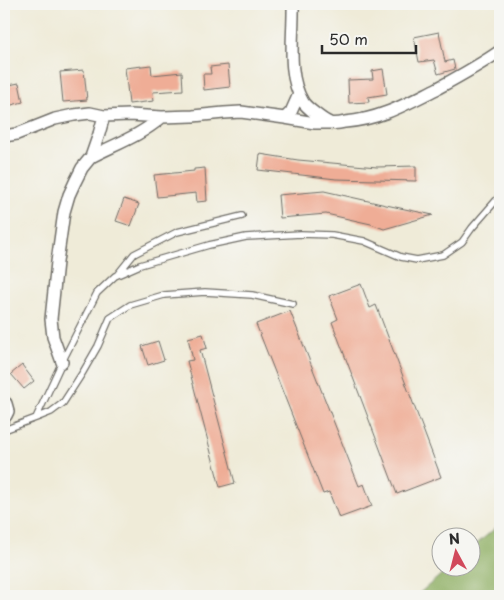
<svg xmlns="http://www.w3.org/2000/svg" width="504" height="600" viewBox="0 0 504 600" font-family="'Playpen Sans',sans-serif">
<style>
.forest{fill:#8cad61;stroke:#5c6c46}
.building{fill:#efad96}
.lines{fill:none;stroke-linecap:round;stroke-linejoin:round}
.lane-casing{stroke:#706e68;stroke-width:8}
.street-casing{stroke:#706e68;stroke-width:14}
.secondary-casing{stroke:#706e68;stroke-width:18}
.lane{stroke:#fff;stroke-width:5.5}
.street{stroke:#fff;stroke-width:11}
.secondary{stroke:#fff;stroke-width:15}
</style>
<rect width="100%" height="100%" fill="#f6f6f2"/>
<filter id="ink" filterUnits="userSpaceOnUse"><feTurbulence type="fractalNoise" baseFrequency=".02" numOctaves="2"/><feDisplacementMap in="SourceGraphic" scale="10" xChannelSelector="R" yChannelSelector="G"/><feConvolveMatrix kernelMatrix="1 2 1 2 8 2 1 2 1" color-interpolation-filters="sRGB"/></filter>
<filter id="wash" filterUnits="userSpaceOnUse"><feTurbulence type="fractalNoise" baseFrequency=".0096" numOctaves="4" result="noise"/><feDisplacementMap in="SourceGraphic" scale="20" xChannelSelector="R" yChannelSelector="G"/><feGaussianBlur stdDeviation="1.12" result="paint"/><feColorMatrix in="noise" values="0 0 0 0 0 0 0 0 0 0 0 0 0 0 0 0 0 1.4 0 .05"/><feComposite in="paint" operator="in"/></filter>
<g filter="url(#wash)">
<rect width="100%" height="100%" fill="#efebd8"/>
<!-- forest -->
<path class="forest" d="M500,524v72h-84l33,-28h23v-20z"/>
<g id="blocks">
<!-- building -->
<path class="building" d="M439,32l6,30 8,-2 2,9 -17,5 -4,-14 -15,2 -5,-25z
M151,65l1,10 30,-3 1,18 -30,2 1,9 -25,3 -4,-36z
M228,65l2,22 -26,3 -1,-16h8l-1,-7z
M383,69l4,25 -19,3 1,5 -20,1 -1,-23 25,-1 -1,-8z
M84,70l3,30 -24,2 -3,-30z
M19,83l4,19 -19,5v-21z
M260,154l38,6 79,7 39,-1v15l-80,-2 -78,-9z
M205,168l2,33 -10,1 -1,-9 -39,4 -3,-22 40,-4v-2z
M324,191l62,14 47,10 -49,14 -13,-5 -45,-10 -46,4 -2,-23z
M124,199l15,5 -8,22 -15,-5z
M361,284l9,24 6,-3 65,172 -44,17 -65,-172 6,-3 -9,-23z
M290,311l69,175 5,-2 8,22 -33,12 -10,-26 -6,2 -67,-170z
M203,334l4,14 -7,2 35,133 -15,4 -33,-126 6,-1 -5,-22z
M158,341l6,19 -16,5 -6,-19z
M22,365l12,16 -10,8 -13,-15z"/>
</g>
</g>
<g filter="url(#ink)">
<use href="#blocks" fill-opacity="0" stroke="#706e68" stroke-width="1"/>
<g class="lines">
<!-- lane casing -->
<g class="lane-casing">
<path id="lane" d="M117,275l17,-21 43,-22 65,-16
M36,418l15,-6 12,-9 20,-31 15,-26 12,-28 20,-13 34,-10 41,-3 47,3 41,9
M4,430l32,-12 26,-56 35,-69 18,-17 25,-11 69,-20 37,-8 55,-3 31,1 32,6 37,16 16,3 26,-5 19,-13 10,-14 28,-32"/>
</g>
<!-- street casing -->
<g class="street-casing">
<path id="street" d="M293,4c1,31 -7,70 10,98 3,5 21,19 27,21 4,1 11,0 15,-1 36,-3 61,-18 93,-34 22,-12 42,-23 62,-37
M285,118l30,5h15
M4,136l13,-2 38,-15 19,-4 16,-2 14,3 26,-1 32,2 31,-1 31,-3 17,-1 44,6 6,-6 8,-18
M91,157c25,-13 49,-21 71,-40
M62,362l-9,-25 -2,-18 6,-57 7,-50 5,-17 6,-13 7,-14 9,-11 8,-23 5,-18"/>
</g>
<!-- secondary casing -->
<g class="secondary-casing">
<path id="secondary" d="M4,404l2,7 -2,4"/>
</g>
<!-- lane -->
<use href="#lane" class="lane"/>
<!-- street -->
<use href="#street" class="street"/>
<!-- secondary -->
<use href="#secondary" class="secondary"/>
</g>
</g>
<!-- margin -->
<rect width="504" height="600" fill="none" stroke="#f6f6f2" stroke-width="20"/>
<!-- north arrow -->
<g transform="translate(456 552) rotate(353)"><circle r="24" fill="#f6f6f2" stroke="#a5a5a2"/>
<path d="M0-4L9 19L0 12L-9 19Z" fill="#d1495b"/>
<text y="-8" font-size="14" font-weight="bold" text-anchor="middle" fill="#2b2b2b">N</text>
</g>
<!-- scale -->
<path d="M322 45v8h94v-8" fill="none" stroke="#2b2b2b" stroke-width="2.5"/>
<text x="329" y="45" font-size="15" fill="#2b2b2b" stroke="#f6f6f2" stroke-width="4" paint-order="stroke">50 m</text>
</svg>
